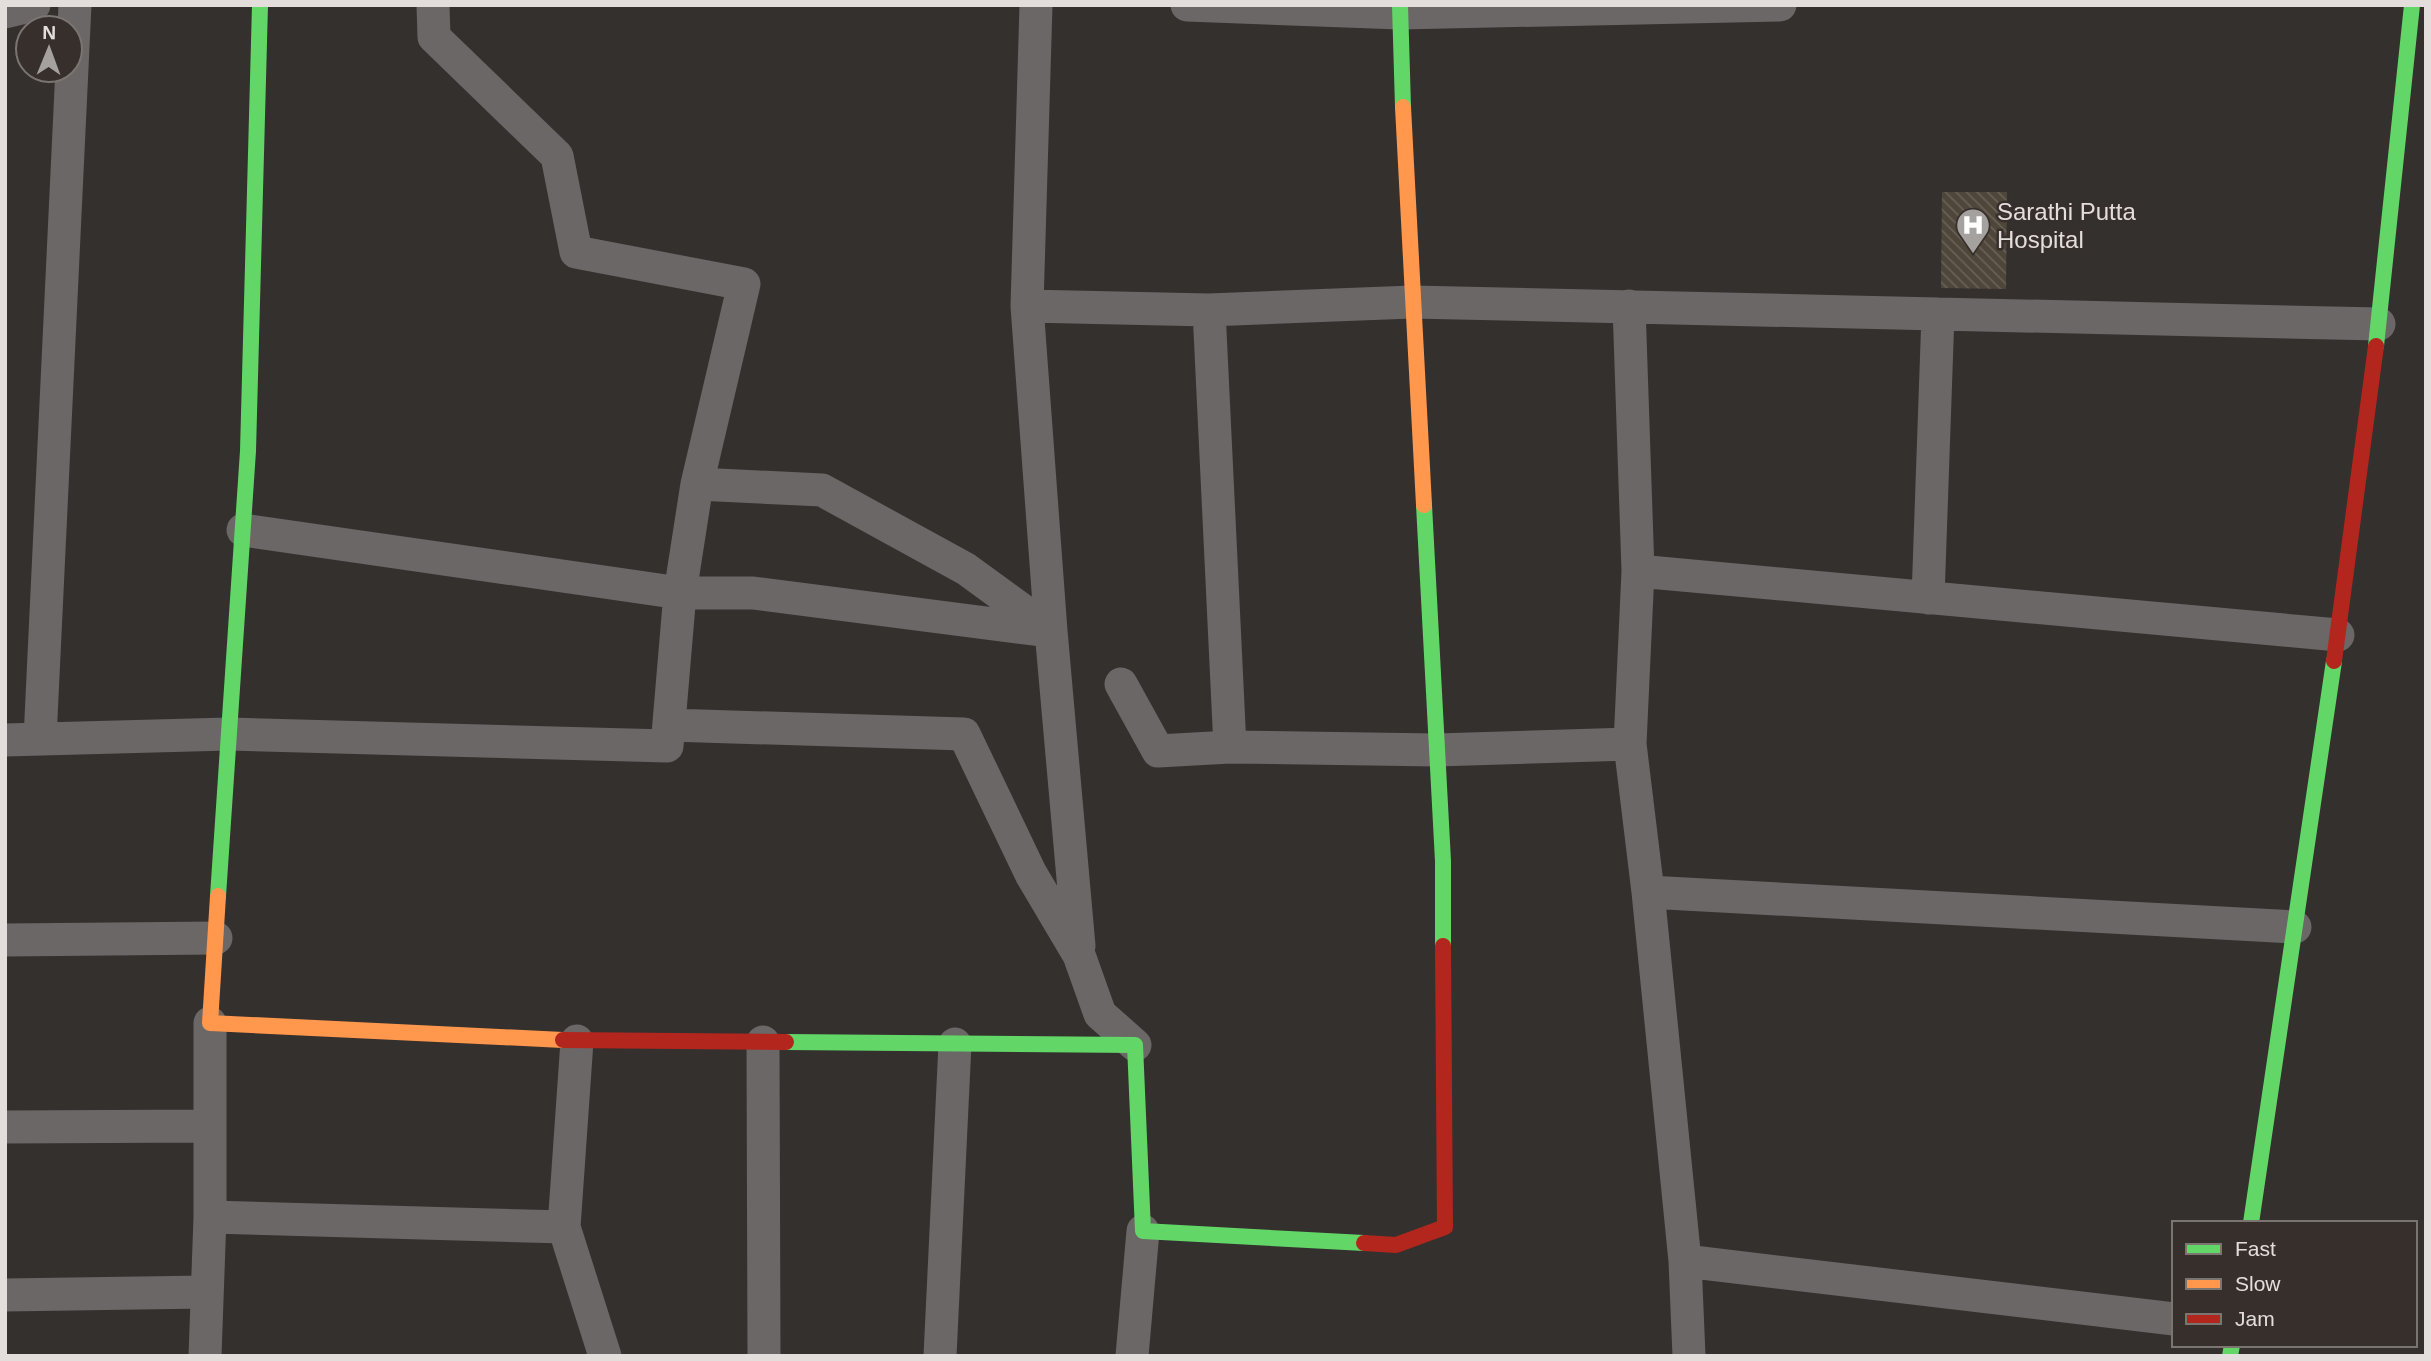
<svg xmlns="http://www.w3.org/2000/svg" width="2431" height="1361" viewBox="0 0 2431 1361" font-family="Helvetica,sans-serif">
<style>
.building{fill:url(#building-back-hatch)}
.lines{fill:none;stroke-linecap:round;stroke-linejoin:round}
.street{stroke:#6a6766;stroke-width:33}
.fast{stroke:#63d668;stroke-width:16}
.slow{stroke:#ff974d;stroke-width:16}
.jam{stroke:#b3261e;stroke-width:16}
.labels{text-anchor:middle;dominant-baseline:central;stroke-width:5;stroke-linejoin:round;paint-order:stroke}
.poi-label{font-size:24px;fill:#e3dedc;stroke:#362f2b;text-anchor:start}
</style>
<defs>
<pattern id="building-back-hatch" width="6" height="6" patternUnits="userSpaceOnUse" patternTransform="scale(1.75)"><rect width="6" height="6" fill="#4f463a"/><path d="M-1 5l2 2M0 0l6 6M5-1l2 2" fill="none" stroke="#686056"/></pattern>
</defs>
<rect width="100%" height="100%" fill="#33302e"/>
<!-- building -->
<path class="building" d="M1942,192h65l-1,97 -65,-1z"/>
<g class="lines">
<!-- street -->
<path class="street" d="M433,5l1,32 123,119 19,96 168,32 -47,200
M1036,5l-9,301 182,4 21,437 207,3 193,-6 18,148 647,35
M1187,5l213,8 380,-8
M5,12l29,-7
M1027,306l24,325 28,315
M1629,306l9,265 700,64
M1209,310l203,-8 967,22
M243,530l437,63h73l296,38
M1928,598l10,-284
M1121,684l37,67 72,-4
M669,725l295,9 67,140 48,81 21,59 35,31
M40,739l35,-734
M5,740l224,-6 438,12 13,-153 17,-109 125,6 144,79 85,62
M1630,744l8,-173
M1648,892l37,369 4,95
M5,940l211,-2
M577,1041l-13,186 41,129
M763,1042l1,314
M5,1127l204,-1
M210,1217l354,10
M1685,1261l489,58
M5,1295l201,-3
M205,1356l5,-139v-194
M940,1356l15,-312
M1132,1356l11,-125"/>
<!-- fast -->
<path class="fast" d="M1400,5l3,102
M2376,346l36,-341
M1424,505l19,356v85
M218,896l30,-445 12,-446
M786,1042l349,3 8,186 221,12
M2251,1223l83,-562
M2230,1356l2,-11"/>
<!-- slow -->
<path class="slow" d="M1403,107l21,398
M218,896l-8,127 353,17"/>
<!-- jam -->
<path class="jam" d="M2334,661l42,-315
M563,1040l223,2
M1364,1243l32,2 49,-18 -2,-281"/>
</g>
<!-- icons -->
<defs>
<g id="hospital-pin" transform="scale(1.75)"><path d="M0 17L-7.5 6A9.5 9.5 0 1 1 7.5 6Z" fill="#a5a19f" stroke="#362f2b"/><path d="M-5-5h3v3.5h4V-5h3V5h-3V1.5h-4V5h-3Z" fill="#fff"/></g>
</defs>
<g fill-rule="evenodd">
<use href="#hospital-pin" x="1973" y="225"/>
</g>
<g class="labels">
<!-- poi labels -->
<g class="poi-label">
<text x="1997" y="211">Sarathi Putta<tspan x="1997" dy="28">Hospital</tspan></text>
</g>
</g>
<!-- border -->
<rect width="2431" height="1361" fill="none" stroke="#e3dedc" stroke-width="14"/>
<!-- legend -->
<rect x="2172" y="1221" width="245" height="126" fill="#362f2b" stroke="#7b7572" stroke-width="2"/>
<rect x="2186" y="1244" width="35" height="10" fill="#63d668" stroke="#7b7572" stroke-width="2"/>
<text x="2235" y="1256" font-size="21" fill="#e3dedc">Fast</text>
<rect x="2186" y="1279" width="35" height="10" fill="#ff974d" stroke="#7b7572" stroke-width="2"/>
<text x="2235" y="1291" font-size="21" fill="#e3dedc">Slow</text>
<rect x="2186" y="1314" width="35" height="10" fill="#b3261e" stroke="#7b7572" stroke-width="2"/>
<text x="2235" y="1326" font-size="21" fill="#e3dedc">Jam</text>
<!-- north arrow -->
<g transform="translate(49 49) rotate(1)"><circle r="33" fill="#362f2b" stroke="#7b7572" stroke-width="2"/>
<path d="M0-5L12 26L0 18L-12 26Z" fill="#a5a19f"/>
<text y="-10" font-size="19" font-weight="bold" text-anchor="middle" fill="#e3dedc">N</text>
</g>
</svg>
